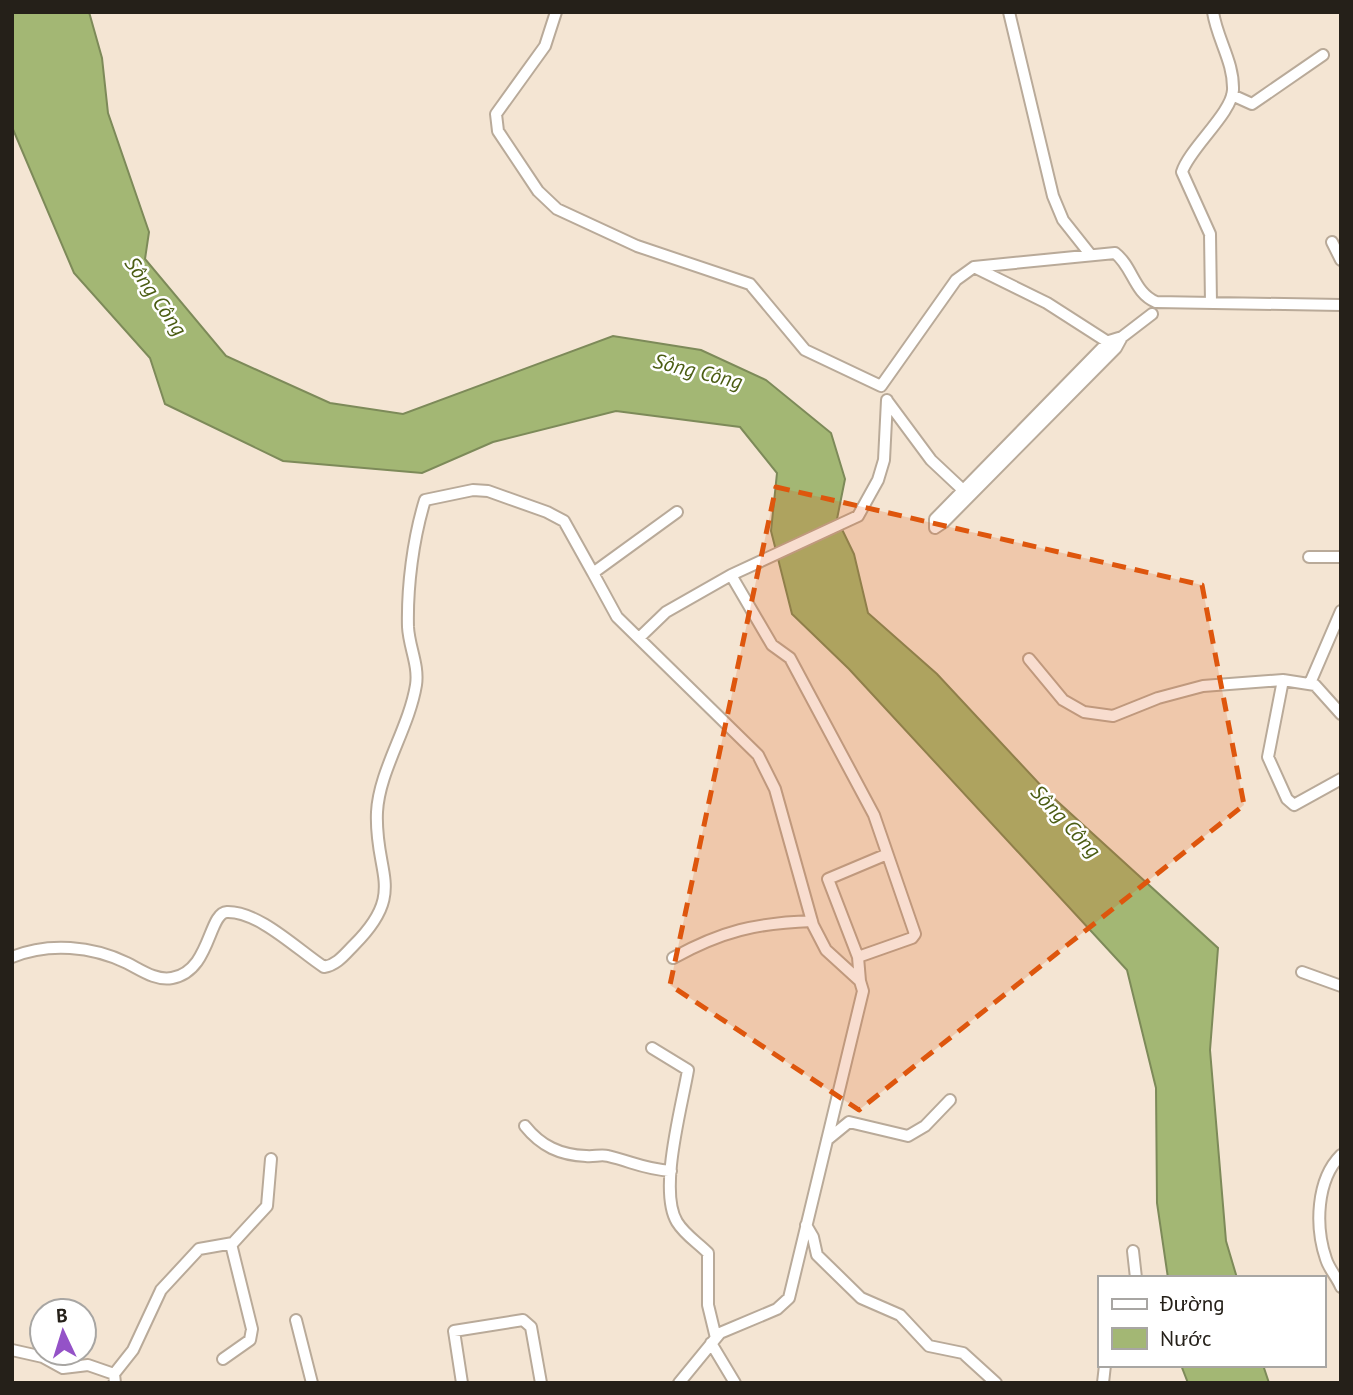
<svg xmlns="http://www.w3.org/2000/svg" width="1353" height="1395" viewBox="0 0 1353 1395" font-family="'PT Sans',sans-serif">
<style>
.water{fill:#a3b774;stroke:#7d8a59;stroke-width:2}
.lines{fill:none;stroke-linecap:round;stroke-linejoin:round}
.minor-casing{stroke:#b9aa99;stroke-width:14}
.minor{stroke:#fff;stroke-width:10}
.marked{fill:#de560d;fill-opacity:0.2;stroke:#de560d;stroke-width:5;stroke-dasharray:14 9;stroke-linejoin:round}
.labels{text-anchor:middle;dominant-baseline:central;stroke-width:5;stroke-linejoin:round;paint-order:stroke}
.water-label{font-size:21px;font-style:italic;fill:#4b5d13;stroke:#fff}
</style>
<rect width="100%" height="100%" fill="#f4e5d3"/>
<!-- water -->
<path class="water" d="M12,12h77l13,46 6,55 41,119 -4,27 81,97 104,47 73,11 210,-78 88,14 65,30 65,53 14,46 -8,40 17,35 14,59 69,61 109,117 172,157 -8,102 16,191 11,37h-69l-11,-75 -1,-115 -29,-118 -278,-301 -57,-55 -21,-83 6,-58 -37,-46 -124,-16 -123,31 -71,31 -139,-12 -118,-57 -15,-46 -76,-85 -62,-146z
M1181,1365h82l6,18h-81z"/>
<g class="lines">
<!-- minor casing -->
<g class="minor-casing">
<path id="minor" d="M556,12l-11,34 -49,68 2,17 40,60 19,18 80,37 113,38 55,66 76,36 75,-106 18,-13 141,-14c18,14 19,40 41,49l185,3
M1009,12l44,184 10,24 27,34
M1232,95l20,9 71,-49
M1332,242l9,18
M974,267l73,36 67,43
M1211,303l-1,-69 -28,-62c7,-23 50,-59 51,-82 1,-28 -16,-51 -20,-78
M1122,337l-6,11 -172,174 -9,6v-9l174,-178z
M1122,337l30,-23
M888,402l43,58 32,30
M677,512l-84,61 24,44 141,138 17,34 38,136 13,25 34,31 3,10 -74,307 -12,11 -57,24 -41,50
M1309,557h32
M731,575l127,-59 20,-36 6,-20 3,-60
M639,638l27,-26 65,-37 41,70 18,13 84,157 41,119 -3,4 -54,19 2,24
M1029,659l34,41 21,12 29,4 45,-18 45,-12 80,-6 32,5 26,29
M1283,680l-15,77 19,42 7,6 47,-26
M1310,683l31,-72
M12,957c37,-15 80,-11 115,6 14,7 29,18 45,15 39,-7 36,-65 55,-66 32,-1 72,39 97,55 13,-2 21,-13 30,-22 54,-54 20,-71 23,-133 2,-41 32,-84 39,-127 3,-20 -7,-38 -8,-58 -1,-40 5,-88 17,-127l48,-10 15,1 59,21 17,9 29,52
M858,957l-30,-78 57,-24
M673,958c49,-27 83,-35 139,-37
M1302,972l39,14
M652,1048l36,22c-6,36 -30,121 -11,152 8,13 20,20 31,31v52l8,33
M525,1126c16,20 35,29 61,30 8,1 15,-2 22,0 25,6 36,13 63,15
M827,1140l22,-18 59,14 17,-10 25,-26
M1341,1155c-25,25 -26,72 -15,104 3,10 11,18 15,28
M806,1225l7,12 4,18 44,43 39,17 29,31 34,7 33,30
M1133,1251l3,27
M296,1320l16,63
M711,1343l24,40
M12,1350l31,7 20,11 25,-3 26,9
M223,1359l27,-19 2,-11 -21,-85
M115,1383l-1,-9 19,-24 28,-60 38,-41 34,-6 34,-37 4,-47
M462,1383l-8,-52 69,-11 8,7 10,56
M1103,1383l2,-18"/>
</g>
<!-- minor -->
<use href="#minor" class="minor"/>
</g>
<!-- marked area -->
<path class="marked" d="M776,487l426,98 42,220 -385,305 -189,-125z"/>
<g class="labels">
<!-- water labels -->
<g class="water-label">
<text transform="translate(156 296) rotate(55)">Sông Công</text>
<text transform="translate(698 371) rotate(14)">Sông Công</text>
<text transform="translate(1066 821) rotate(47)">Sông Công</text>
</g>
</g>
<!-- border -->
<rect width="1353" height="1395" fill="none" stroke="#252019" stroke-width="28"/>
<!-- legend -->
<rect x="1098" y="1276" width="228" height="91" fill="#ffffff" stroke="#a8a6a3" stroke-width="2"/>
<rect x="1112" y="1299" width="35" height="10" fill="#ffffff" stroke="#a8a6a3" stroke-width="2"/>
<text x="1160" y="1311" font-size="21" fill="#252019">Đường</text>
<rect x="1112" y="1328" width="35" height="21" fill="#a3b774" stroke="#a8a6a3" stroke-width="2"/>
<text x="1160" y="1346" font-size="21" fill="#252019">Nước</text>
<!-- north arrow -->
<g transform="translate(63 1332) rotate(356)"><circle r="33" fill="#ffffff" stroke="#a8a6a3" stroke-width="2"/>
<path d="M0-5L12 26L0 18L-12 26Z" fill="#9452c7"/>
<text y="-10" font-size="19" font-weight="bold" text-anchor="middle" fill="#252019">B</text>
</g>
</svg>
